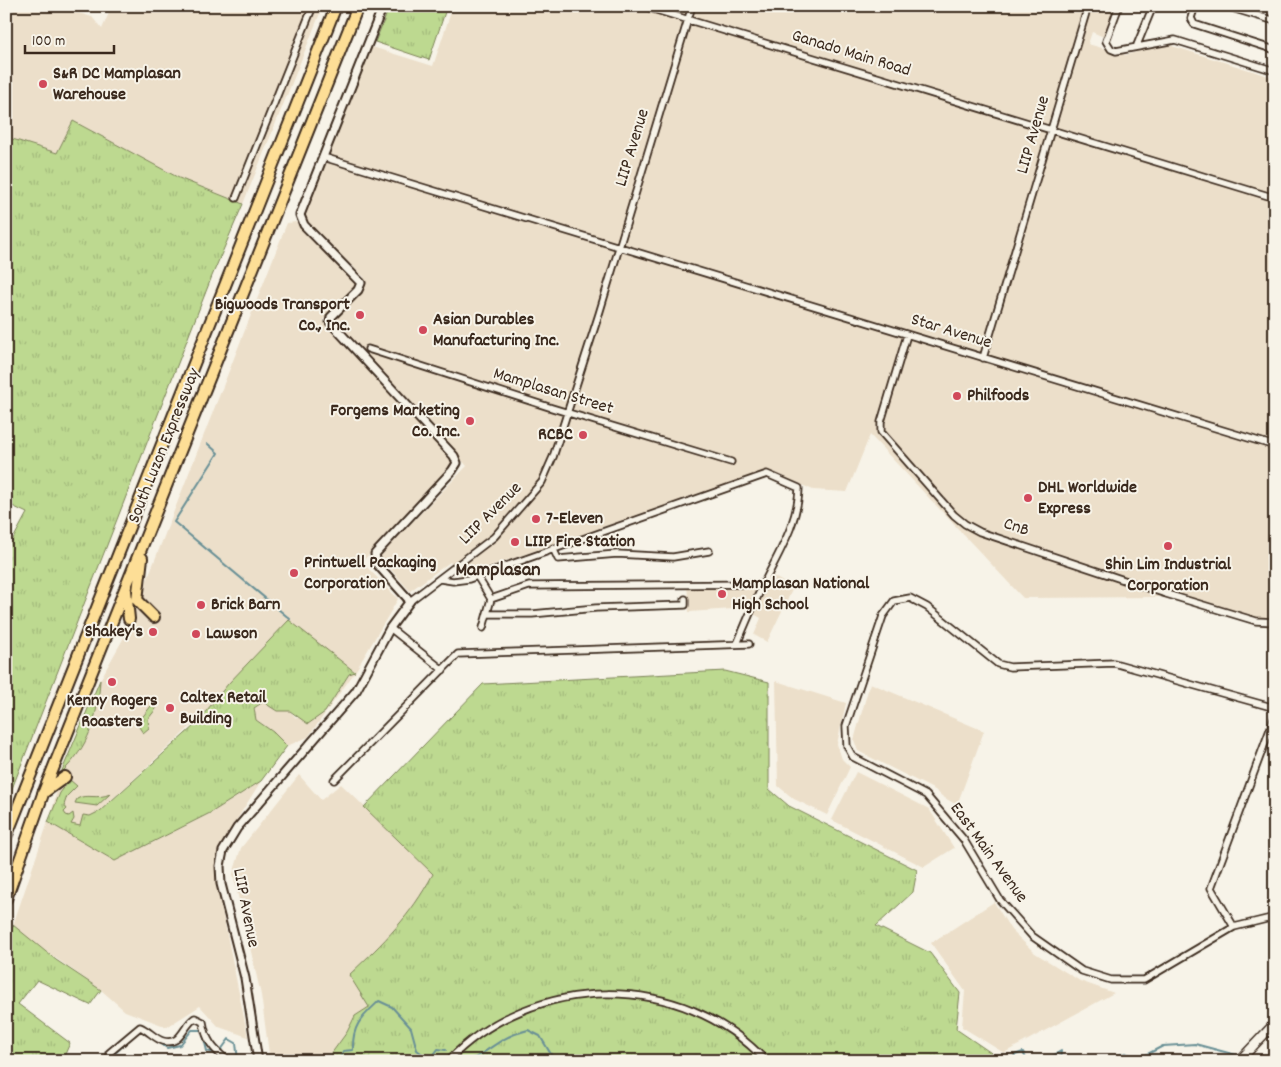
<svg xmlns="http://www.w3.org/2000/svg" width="1281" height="1067" viewBox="0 0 1281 1067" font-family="Dekko,sans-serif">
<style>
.built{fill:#ecdfca}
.grass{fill:url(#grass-tufts);stroke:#7c8257}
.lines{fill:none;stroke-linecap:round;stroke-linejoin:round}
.stream{stroke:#699096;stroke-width:2}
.minor-casing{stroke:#3b2a1e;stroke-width:9}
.tertiary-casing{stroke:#3b2a1e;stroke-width:11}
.secondary-casing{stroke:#3b2a1e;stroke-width:11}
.motorway-casing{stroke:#3b2a1e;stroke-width:14}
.minor{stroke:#f7f3e8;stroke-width:5.5}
.tertiary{stroke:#f7f3e8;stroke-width:7}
.secondary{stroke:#f7f3e8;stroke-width:8}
.motorway{stroke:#fdde96;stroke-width:10}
.poi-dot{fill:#d1495b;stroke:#f7f3e8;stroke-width:2}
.labels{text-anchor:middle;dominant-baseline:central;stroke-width:4;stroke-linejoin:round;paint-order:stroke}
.street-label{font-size:18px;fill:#3b2a1e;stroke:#f7f3e8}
.poi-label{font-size:18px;font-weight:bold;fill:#3b2a1e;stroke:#f7f3e8;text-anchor:start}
.quarter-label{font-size:20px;font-weight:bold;fill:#3b2a1e;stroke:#f7f3e8}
</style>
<defs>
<pattern id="grass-tufts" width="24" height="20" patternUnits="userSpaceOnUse" patternTransform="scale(1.25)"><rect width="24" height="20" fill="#bdd990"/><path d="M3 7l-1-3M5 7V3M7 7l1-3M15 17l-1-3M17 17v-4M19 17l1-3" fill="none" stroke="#a3ba7c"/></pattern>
</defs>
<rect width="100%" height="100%" fill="#f7f3e8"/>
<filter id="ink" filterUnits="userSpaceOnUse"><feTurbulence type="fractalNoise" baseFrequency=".02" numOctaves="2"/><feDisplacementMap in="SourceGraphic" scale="10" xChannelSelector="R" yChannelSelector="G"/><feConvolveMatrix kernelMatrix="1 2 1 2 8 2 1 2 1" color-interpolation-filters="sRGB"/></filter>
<g filter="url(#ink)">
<!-- built -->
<path class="built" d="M6,6h50l36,11 10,12 10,-23h211l-80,198 -64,-26 -106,-57 -16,32 -51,-16z
M453,6h664l-13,31 -12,-5 -4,12 38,11 30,-9 13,-1 106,33v551l-114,-32 -138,1 -153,-163 -23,57 -34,-2 -44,-20 -307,106 -12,-14 -40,29 -31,-35 88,-90 -135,-146 33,-33 -1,-10 -58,-54 -3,-11 66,-166 64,20z
M296,222l59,57 2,8 -34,33 129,139v6l-90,97 36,37 -43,73 -47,65 -21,9 -14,-14 -17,-12 -2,-12 9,-6 14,9h13l6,7 29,-6 24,-38 5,-2 -149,41 -126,117 -28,-15 10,-42 39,-93 27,-48 2,-13 7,-11 151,-385z
M771,575l22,13 -26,54 -13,-7 7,-17 -9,-5z
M687,585h73l-10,20 -13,-3 -4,7 -44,3z
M776,681l70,22 -9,41 5,15 8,8 -23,48 -33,-16 -16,-13z
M870,683l114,48 -27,74 -14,-8 -8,-7 -77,-39 -4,-11z
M856,772l73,37 25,39 -30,19 -92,-47z
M299,775l22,25 20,-16 92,89 -14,26 -25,34 -45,42 20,32 -14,9 -8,16 -21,29h-56l-9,-66 -28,-121 8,-26z
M261,781l-39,62 -7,24 7,43 26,127 -29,-10 -19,-21 -33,21 -42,-16 -24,-21 -74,-52 -14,-13 35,-103 67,39 97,-49z
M994,902l17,28 24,23 45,28 34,12 -110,60 -42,-26 3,-36 -34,-48z"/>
<!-- grass -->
<path class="grass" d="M390,6h57l-18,54 -54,-18z
M73,121l106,57 64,26 -31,72 -206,528v-252l21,-39 -21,-10v-366l51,16z
M289,620l66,52 -6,2 -24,38 -17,12 -18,-13h-13l-14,-9 -9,6 2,12 17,12 14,14 -26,35 -49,31 -97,49 -67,-39 12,-29 10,-13 7,6 -10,10 -3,9 3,4 -3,3 2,3 3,1 4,-3 1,6 -3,5 9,2 3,-11 7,1 10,-5 95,-86 33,-41z
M725,671l44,11v107l20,17 128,64 -4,22 -37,34 54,27 30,40 -4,36 47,32h-677l21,-29 8,-16 14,-9 -20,-32c36,-34 61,-58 84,-101l-69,-67 119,-123z
M100,680c-2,37 -11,67 -39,93z
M158,697l-2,12 -8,10 1,9 -6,5 -6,-9z
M110,794l-13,12 -22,-3 2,-4c9,-6 20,1 33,-5z
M13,925l43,35 45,30 -11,15 -53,-25 -19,24 52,39 -8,18h-56v-116z"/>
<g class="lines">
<!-- stream -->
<path class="stream" d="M208,444l10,9 -44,69 116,97
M150,1036l17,12 13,-3 12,-15h10l5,21 11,3 11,-15 7,4 2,18
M107,1061l23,-22
M339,1061l4,-10 10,-1c-1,-25 8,-32 26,-49l13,6 19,21 6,22 13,10 8,-11 8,1
M470,1061c23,-13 30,-24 58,-31l12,6 15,25
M1011,1061l4,-6 8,-3 4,9
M1044,1061l17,-10 -1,10
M1107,1061l18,-8 15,5 23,-12 32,-2 41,11"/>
<!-- minor casing -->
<g class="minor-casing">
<path id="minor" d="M643,6l632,192
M1119,6l-13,35 5,8 5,2 59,-11 100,31
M1195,6l-4,12 3,6 81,26
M1225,6l50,15
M1137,45l16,-39
M323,157l952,289
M236,198l77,-192
M907,335l-26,87v10l73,83 11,9 15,8 183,61 93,28 19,1
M368,349l184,59 179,54
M983,358l105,-352
M553,548l5,11 59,-5 56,3 36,-6
M477,576l14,23
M440,579l13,2 16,-2 298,-105 32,14c-1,35 -20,64 -35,95 -10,20 -18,40 -27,61
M491,599l38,-13 234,-2
M410,601l84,-64 48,-55 11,-25 46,-143 93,-308
M487,614h45l64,-6 89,-3v-6
M390,628l53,42
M483,628l8,-29
M1275,708l-161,-45 -104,4 -12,-3 -71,-57 -17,-9 -16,3 -11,15 -37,110 1,20 6,11 73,38 38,45 36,60 32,36 50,35 29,9h33l90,-53 41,-10
M334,780l124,-126 291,-10
M1234,927l-23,-39 64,-172
M109,1053l31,-26c8,3 15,12 23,14 19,5 20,-16 32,-23l8,4c3,19 10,27 25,39
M448,1061c84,-88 234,-91 318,0"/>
</g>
<!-- tertiary casing -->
<g class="tertiary-casing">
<path id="tertiary" d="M258,1061l-13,-83 -24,-94 -1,-18 3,-15 14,-23 119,-137 34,-63 20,-27 -33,-37 -2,-10 77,-83 5,-8 -3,-7 -124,-134 1,-5 27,-27 3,-7 -57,-58 -4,-10 83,-209"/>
</g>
<!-- secondary casing -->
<g class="secondary-casing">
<path id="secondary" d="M1239,1061l36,-38"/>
</g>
<!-- motorway casing -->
<g class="motorway-casing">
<path id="motorway" d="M142,558l-5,42 17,17
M126,590l3,29
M43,793l22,-16
M6,837l330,-831
M6,899l37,-105 315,-788"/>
</g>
<!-- minor -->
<use href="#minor" class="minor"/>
<!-- tertiary -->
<use href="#tertiary" class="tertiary"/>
<!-- secondary -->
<use href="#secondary" class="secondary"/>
<!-- motorway -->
<use href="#motorway" class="motorway"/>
</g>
</g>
<!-- markers -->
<g class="poi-dot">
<circle cx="43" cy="84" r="5"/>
<circle cx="360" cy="315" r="5"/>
<circle cx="423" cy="330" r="5"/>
<circle cx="957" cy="396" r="5"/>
<circle cx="470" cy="421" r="5"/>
<circle cx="583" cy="435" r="5"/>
<circle cx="1028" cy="498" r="5"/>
<circle cx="536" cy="519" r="5"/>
<circle cx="515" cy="542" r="5"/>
<circle cx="1168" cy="546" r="5"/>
<circle cx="294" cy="573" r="5"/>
<circle cx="722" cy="594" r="5"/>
<circle cx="201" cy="605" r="5"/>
<circle cx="153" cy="632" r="5"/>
<circle cx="196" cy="634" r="5"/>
<circle cx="112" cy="682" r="5"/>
<circle cx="170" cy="708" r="5"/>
</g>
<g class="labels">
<!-- street labels -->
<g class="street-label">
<text transform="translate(851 54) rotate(17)">Ganado Main Road</text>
<text transform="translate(1034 135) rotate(-74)">LIIP Avenue</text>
<text transform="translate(633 148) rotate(-73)">LIIP Avenue</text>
<text transform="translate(951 332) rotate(17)">Star Avenue</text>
<text transform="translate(553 392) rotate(17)">Mamplasan Street</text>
<text transform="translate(165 446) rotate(-68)">South Luzon Expressway</text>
<text transform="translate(491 514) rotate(-45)">LIIP Avenue</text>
<text transform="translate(1016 528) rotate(18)">CnB</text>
<text transform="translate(988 853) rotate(54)">East Main Avenue</text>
<text transform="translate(245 908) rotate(79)">LIIP Avenue</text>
</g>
<!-- poi labels -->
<g class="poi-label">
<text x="53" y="74">S&amp;R DC Mamplasan<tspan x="53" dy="21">Warehouse</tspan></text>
<text x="350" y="305" text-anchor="end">Bigwoods Transport<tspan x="350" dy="21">Co., Inc.</tspan></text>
<text x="433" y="320">Asian Durables<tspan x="433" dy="21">Manufacturing Inc.</tspan></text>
<text x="967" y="396">Philfoods</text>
<text x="460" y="411" text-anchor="end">Forgems Marketing<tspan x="460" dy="21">Co. Inc.</tspan></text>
<text x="573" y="435" text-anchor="end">RCBC</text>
<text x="1038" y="488">DHL Worldwide<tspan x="1038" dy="21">Express</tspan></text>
<text x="546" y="519">7-Eleven</text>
<text x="525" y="542">LIIP Fire Station</text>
<text x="304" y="563">Printwell Packaging<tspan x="304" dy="21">Corporation</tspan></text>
<text x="1168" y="565" text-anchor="middle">Shin Lim Industrial<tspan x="1168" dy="21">Corporation</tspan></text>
<text x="732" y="584">Mamplasan National<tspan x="732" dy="21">High School</tspan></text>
<text x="211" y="605">Brick Barn</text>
<text x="143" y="632" text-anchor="end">Shakey's</text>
<text x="206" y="634">Lawson</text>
<text x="180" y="698">Caltex Retail<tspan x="180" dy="21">Building</tspan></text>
<text x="112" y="701" text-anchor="middle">Kenny Rogers<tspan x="112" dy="21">Roasters</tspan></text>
</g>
<!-- quarter labels -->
<g class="quarter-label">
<text x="498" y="571">Mamplasan</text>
</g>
</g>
<!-- margin -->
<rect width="1281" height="1067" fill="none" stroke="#f7f3e8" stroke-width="25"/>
<rect x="12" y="12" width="1256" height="1042" fill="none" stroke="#3b2a1e" stroke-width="2" filter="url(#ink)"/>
<!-- scale -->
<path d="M25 45v8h89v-8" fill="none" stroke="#3b2a1e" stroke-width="2.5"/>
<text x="32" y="45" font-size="15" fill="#3b2a1e" stroke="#f7f3e8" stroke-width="4" paint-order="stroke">100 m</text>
</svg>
